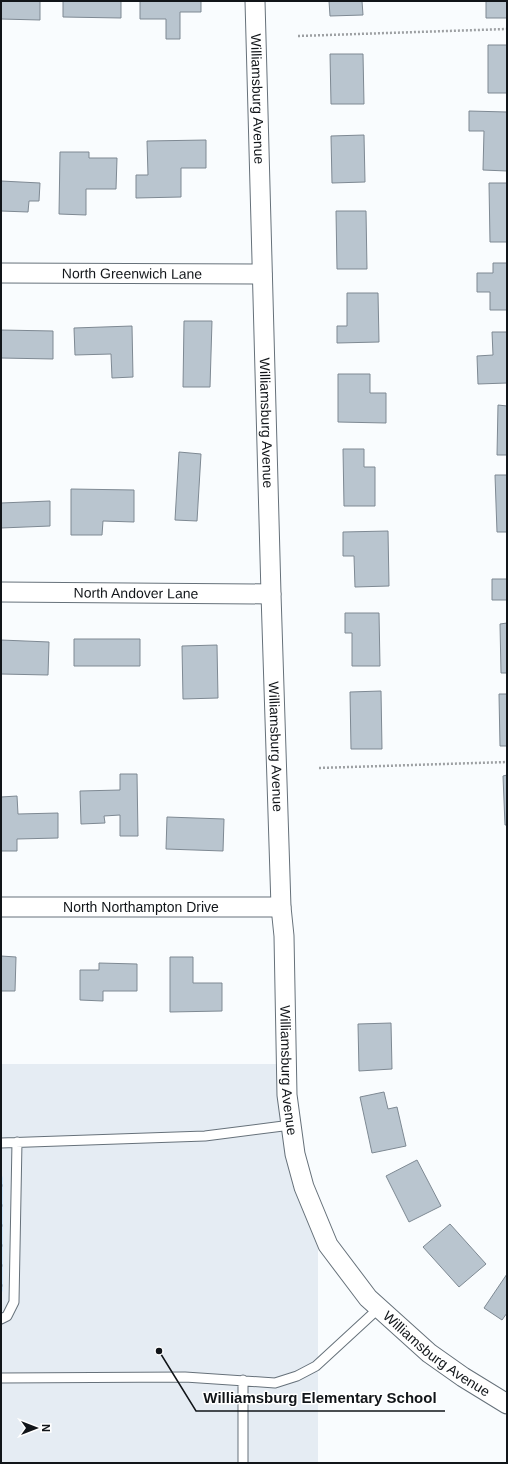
<svg xmlns="http://www.w3.org/2000/svg" width="508" height="1464" viewBox="0 0 508 1464" font-family="Arial,sans-serif">
<style>
.built{fill:#e5ecf3}
.grass{fill:url(#grass-tufts)}
.building{fill:#b9c5cf;stroke:#7e8993}
.lines{fill:none;stroke-linecap:round;stroke-linejoin:round}
.lane-casing{stroke:#66717a;stroke-width:11}
.street-casing{stroke:#66717a;stroke-width:21}
.path{stroke:#9da0a3;stroke-width:2.5;stroke-dasharray:2 2;stroke-linecap:butt}
.lane{stroke:#fff;stroke-width:9}
.street{stroke:#fff;stroke-width:19}
.labels{text-anchor:middle;dominant-baseline:central;stroke-width:3;stroke-linejoin:round;paint-order:stroke}
.street-label{font-size:14px;fill:#111519;stroke:#fff}
.leader{fill:none;stroke:#111519;stroke-width:1.5}
.callout-dot{fill:#111519;stroke:#fff;stroke-width:1.5}
.callout-label{font-size:15px;text-anchor:middle;font-weight:bold;fill:#111519;stroke:#fff;stroke-width:3;stroke-linejoin:round;paint-order:stroke}
</style>
<defs>
<pattern id="grass-tufts" width="24" height="20" patternUnits="userSpaceOnUse"><rect width="24" height="20" fill="#cae5fb"/><path d="M3 7l-1-3M5 7V3M7 7l1-3M15 17l-1-3M17 17v-4M19 17l1-3" fill="none" stroke="#acc4d7"/></pattern>
</defs>
<rect width="100%" height="100%" fill="#f9fcfe"/>
<!-- built -->
<path class="built" d="M1,1064h280l37,176v223h-317z"/>
<!-- grass -->
<path class="grass" d="M1,1173l2,5v112l-2,5z"/>
<!-- building -->
<path class="building" d="M1,1h39v19l-39,-1z
M63,1h58v17l-58,-1z
M140,1h61v11h-21v27h-14v-20h-26z
M329,1h33l1,14 -33,1z
M486,1h21v17h-21z
M488,45h19v48h-19z
M330,54h33l1,50h-33z
M469,111l38,1v59l-24,-1 1,-39h-15z
M364,135l1,47 -33,1 -1,-47z
M206,140v28h-25v29l-45,1v-23h12l-1,-34z
M60,152h29v6h28l-1,31h-30v26l-27,-1z
M1,181l39,2 -1,18h-10l-1,11 -27,-1z
M489,183h18v59h-17z
M336,211h30l1,58h-30z
M493,263h14v47h-17v-18h-13v-19h16z
M347,293h31l1,49 -42,1v-17h10z
M184,321h28l-2,66h-27z
M132,326l1,51 -21,1 -1,-24 -36,1 -1,-27z
M1,330l52,1v28l-52,-1z
M492,332h15v51l-29,1 -1,-28 16,-1z
M338,374h32v19h16v30l-48,-1z
M498,405l9,1v49h-10z
M343,449h21v18h11v39h-31z
M179,452l22,2 -4,67 -22,-1z
M495,475h12v57h-10z
M71,489l63,1v32l-31,-1 -1,14h-31z
M50,501v25l-49,2v-25z
M388,531l1,55 -34,1 -1,-31h-11v-24z
M507,547v53h-15v-21h15z
M345,613h34l1,53h-28v-33h-7z
M507,623v50h-6l-1,-49z
M74,639h66v27h-66z
M1,640l48,2 -1,33 -47,-1z
M217,645l1,53 -35,1 -1,-53z
M381,691l1,58h-31l-1,-57z
M499,694h8v52h-7z
M120,774h17l1,62h-18v-21l-16,1 1,7 -24,1 -1,-33 40,-1z
M507,775v50h-2l-2,-49z
M17,796l1,18 40,-1v25l-41,1v12h-16v-54z
M167,817l57,2 -1,32 -57,-2z
M1,956l15,1 -1,34h-14z
M170,957h23v26h29v28l-52,1z
M99,963l38,1v27h-34v10l-23,-1v-30h19z
M391,1023l1,46 -33,2 -1,-47z
M384,1092l4,17 9,-2 9,39 -34,7 -12,-56z
M417,1160l24,46 -32,16 -23,-46z
M450,1224l36,40 -27,23 -36,-40z
M507,1274v39l-5,7 -18,-12z"/>
<g class="lines">
<!-- lane casing -->
<g class="lane-casing">
<path id="lane" d="M1,1143l204,-7 86,-11
M1,1319l6,-3 7,-14 3,-160
M1,1378l184,-1 90,6 22,-7 19,-10 63,-58
M243,1380v83"/>
</g>
<!-- street casing -->
<g class="street-casing">
<g id="street">
<path id="s1" d="M255,1l16,593 10,313 3,29 3,159 8,59 9,33 24,58 40,53 61,55 34,24 44,27"/>
<path id="s2" d="M1,273l261,1"/>
<path id="s3" d="M1,592l270,2"/>
<path id="s4" d="M1,907h280"/>
</g>
</g>
<!-- path -->
<path class="path" d="M298,36l209,-7
M319,768l188,-6"/>
<!-- lane -->
<use href="#lane" class="lane"/>
<!-- street -->
<use href="#street" class="street"/>
</g>
<g class="labels">
<!-- street labels -->
<g class="street-label">
<text stroke="none"><textPath href="#s1" startOffset="98">Williamsburg Avenue</textPath></text>
<text stroke="none"><textPath href="#s2" startOffset="131">North Greenwich Lane</textPath></text>
<text stroke="none"><textPath href="#s1" startOffset="422">Williamsburg Avenue</textPath></text>
<text stroke="none"><textPath href="#s3" startOffset="135">North Andover Lane</textPath></text>
<text stroke="none"><textPath href="#s1" startOffset="746">Williamsburg Avenue</textPath></text>
<text stroke="none"><textPath href="#s4" startOffset="140">North Northampton Drive</textPath></text>
<text stroke="none"><textPath href="#s1" startOffset="1070">Williamsburg Avenue</textPath></text>
<text stroke="none"><textPath href="#s1" startOffset="1406">Williamsburg Avenue</textPath></text>
</g>
</g>
<!-- callouts -->
<path class="leader" d="M159 1351L196 1411H445"/>
<circle class="callout-dot" cx="159" cy="1351" r="4"/>
<g class="callout-label">
<text x="320" y="1403">Williamsburg Elementary School</text>
</g>
<!-- border -->
<rect width="508" height="1464" fill="none" stroke="#111519" stroke-width="4"/>
<!-- north arrow -->
<g transform="translate(36 1428) rotate(90)" stroke="#ffffff" stroke-width="3" paint-order="stroke">
<path d="M0-3L7 15L0 10L-7 15Z" fill="#111519"/>
<text y="-6" font-size="11" font-weight="bold" text-anchor="middle" fill="#111519">N</text>
</g>
</svg>
